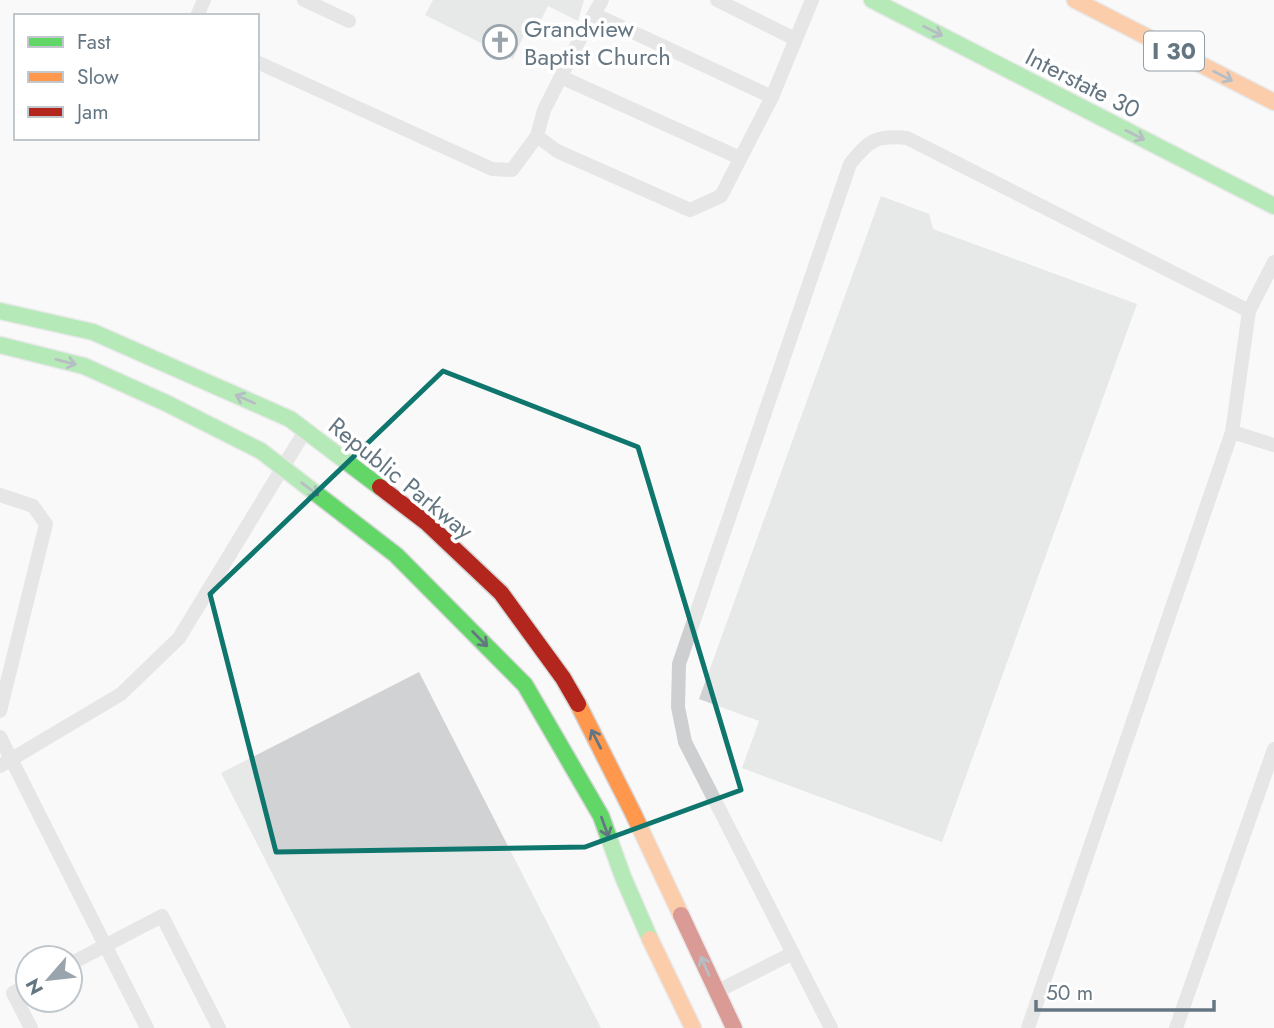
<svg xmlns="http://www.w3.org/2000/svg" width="1274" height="1028" viewBox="0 0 1274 1028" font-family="Jost,sans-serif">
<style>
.building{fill:#d0d2d3}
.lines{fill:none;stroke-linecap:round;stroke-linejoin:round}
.fast-casing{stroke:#d5d6d7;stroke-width:19}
.slow-casing{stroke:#d5d6d7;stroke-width:19}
.jam-casing{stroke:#d5d6d7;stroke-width:19}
.lane{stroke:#cecfd0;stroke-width:14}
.fast{stroke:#63d668;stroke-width:16}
.slow{stroke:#ff974d;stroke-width:16}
.jam{stroke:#b3261e;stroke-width:16}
.oneway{stroke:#657683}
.marked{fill:none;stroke:#0f766e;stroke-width:5;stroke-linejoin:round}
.labels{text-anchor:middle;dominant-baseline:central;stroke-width:7;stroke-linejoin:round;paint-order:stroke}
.shield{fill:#fff;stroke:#939fa8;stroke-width:2}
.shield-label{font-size:23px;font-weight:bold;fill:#657683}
.poi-label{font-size:24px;fill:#657683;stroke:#fff;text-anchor:start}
.street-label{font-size:24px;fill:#657683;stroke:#fff}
</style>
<rect width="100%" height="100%" fill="#f9f9f9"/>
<!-- building -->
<path class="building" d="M433,0h151l-6,21 -30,-15 -10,20 -8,-4 -17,37 -88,-44z
M881,196l48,18 4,15 204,75 -195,538 -200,-74 17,-47 -60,-22z
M419,672l182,356h-250l-130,-255z"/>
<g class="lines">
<!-- fast casing -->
<g class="fast-casing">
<path id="fast" d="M872,0l402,206
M0,311l93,21 197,87 90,68
M0,345l84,21 82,37 95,48 135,104 129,130 76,131 22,61 27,62"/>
</g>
<!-- slow casing -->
<g class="slow-casing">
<path id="slow" d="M1075,0l199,102
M578,704l55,109 48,102
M650,939l43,89"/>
</g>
<!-- jam casing -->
<g class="jam-casing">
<path id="jam" d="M380,487l47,36 74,70 62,85 15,26
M681,915l53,113"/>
</g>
<!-- lane -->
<path class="lane" d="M304,0l45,21
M602,0l-20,35 -38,75 -7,26 20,15 133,59 31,-14 51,-99 40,-97
M717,0l78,39
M594,14l178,83
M197,16l7,-16
M257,62l235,107 20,1 25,-34
M561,77l179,81
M1232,432l42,13
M0,495l33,11 13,18 -46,187
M0,737l147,291
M0,766l121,-72 58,-56 126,-207
M70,964l92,-48 57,112
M28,985l-15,8 18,35
M716,992l77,-39
M831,1028l-146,-286 -7,-35 1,-43 171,-500c19,-24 26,-29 57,-26l342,173
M1028,1028l204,-596 17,-121 25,-49
M1176,1028l98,-279"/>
<!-- fast -->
<use href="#fast" class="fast"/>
<!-- slow -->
<use href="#slow" class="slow"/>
<!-- jam -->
<use href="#jam" class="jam"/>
</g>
<!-- one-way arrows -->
<defs><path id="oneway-shaft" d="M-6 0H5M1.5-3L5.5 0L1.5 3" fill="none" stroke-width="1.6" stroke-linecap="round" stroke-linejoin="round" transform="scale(1.75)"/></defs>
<g class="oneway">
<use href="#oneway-shaft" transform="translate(933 31) rotate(27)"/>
<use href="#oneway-shaft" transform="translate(1223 76) rotate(27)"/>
<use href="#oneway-shaft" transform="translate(1135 135) rotate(27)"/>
<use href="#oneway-shaft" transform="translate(66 362) rotate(14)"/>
<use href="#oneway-shaft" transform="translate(245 399) rotate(-156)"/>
<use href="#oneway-shaft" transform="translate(310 489) rotate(37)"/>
<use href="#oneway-shaft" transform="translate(480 639) rotate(45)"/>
<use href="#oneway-shaft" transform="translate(596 739) rotate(-117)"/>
<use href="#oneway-shaft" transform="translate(605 827) rotate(70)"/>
<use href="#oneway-shaft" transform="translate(705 966) rotate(-114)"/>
</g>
<!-- marked area -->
<path d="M0 0H1274V1028H0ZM443,371l195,76 103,343 -156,57 -309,5 -66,-258z" fill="#f9f9f9" fill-opacity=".55" fill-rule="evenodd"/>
<path class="marked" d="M443,371l195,76 103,343 -156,57 -309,5 -66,-258z"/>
<!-- icons -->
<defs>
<g id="church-ring" transform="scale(1.75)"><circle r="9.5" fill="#fff" stroke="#99a4ac" stroke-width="1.5"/><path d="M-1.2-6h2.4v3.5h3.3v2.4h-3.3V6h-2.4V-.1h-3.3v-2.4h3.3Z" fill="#99a4ac"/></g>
</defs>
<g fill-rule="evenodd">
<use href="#church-ring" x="500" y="42"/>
</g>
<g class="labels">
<!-- shield labels -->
<rect class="shield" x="1144" y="31.5" width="60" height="39" rx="5"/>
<g class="shield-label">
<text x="1174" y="51">I 30</text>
</g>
<!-- poi labels -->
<g class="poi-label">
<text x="524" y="28">Grandview<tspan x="524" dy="28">Baptist Church</tspan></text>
</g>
<!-- street labels -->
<g class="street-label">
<text transform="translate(1083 83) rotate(27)">Interstate 30</text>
<text transform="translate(401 478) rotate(39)">Republic Parkway</text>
</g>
</g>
<!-- legend -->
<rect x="14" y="14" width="245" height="126" fill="#ffffff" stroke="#c1c8cd" stroke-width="2"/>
<rect x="28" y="37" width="35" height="10" fill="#63d668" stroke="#c1c8cd" stroke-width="2"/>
<text x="77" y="49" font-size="21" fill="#657683">Fast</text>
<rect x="28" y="72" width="35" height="10" fill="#ff974d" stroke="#c1c8cd" stroke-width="2"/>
<text x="77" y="84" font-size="21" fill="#657683">Slow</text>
<rect x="28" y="107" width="35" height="10" fill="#b3261e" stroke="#c1c8cd" stroke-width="2"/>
<text x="77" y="119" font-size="21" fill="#657683">Jam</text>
<!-- north arrow -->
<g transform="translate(49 979) rotate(242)"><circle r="33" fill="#ffffff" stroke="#c1c8cd" stroke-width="2"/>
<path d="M0-5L12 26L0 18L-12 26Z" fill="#99a4ac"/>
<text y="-10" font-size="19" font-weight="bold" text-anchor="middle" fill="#657683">N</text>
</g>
<!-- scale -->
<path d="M1036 1000v10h178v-10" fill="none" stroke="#657683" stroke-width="3.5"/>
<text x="1046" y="1000" font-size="21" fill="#657683" stroke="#ffffff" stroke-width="5" paint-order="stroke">50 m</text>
</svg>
